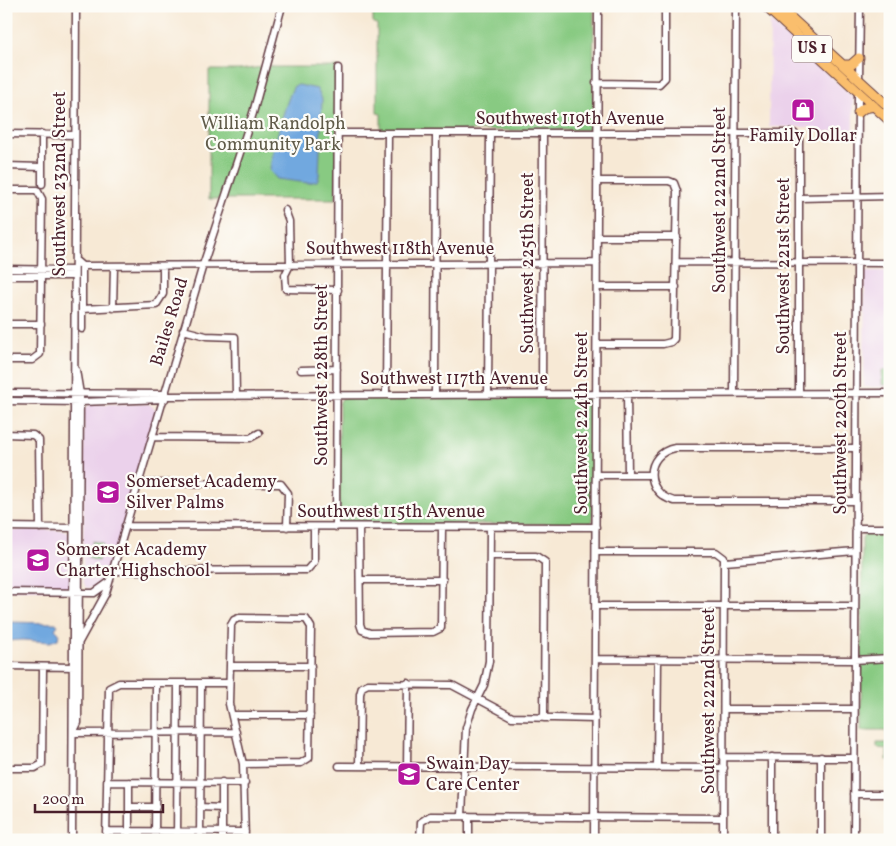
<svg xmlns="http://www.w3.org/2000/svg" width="896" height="846" viewBox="0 0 896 846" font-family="Vollkorn,serif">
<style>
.built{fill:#ebd1eb}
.green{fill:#88ca82;stroke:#697456}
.water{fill:#71a8df;stroke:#5e6485}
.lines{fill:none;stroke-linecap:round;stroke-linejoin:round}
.minor-casing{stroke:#643d44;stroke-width:9}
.highway-casing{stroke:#643d44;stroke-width:11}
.minor{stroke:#fff;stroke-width:6}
.highway{stroke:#fabe6d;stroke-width:9}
.labels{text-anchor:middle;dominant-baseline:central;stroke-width:4.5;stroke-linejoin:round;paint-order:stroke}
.shield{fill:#fdfcf7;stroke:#806168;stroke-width:1}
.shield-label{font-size:16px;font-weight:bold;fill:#4a1f2b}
.street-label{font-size:18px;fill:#4a1f2b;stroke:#fdfcf7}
.park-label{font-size:18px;fill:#605b49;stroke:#fdfcf7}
.poi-label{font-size:18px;fill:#4a1f2b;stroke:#fdfcf7;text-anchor:start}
</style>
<rect width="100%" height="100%" fill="#fdfcf7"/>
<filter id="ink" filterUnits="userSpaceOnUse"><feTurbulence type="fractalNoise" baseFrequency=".02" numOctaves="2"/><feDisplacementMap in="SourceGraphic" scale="10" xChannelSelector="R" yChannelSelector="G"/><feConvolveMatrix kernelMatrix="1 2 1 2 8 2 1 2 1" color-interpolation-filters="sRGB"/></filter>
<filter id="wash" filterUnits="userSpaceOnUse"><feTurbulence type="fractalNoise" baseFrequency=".0096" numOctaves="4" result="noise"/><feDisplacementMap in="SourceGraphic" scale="20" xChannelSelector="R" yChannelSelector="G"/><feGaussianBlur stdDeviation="1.12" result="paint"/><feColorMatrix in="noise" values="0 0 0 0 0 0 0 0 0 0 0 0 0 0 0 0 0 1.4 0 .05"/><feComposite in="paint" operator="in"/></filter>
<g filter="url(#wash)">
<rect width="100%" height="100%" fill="#f7e9d5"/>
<!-- built -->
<path class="built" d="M770,21l83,76v34l-41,1 -1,-5h-42z
M865,271h25v116h-26z
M90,404h59l8,6 -50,170 -10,8h-11l-3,-7 1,-171z
M6,530h57l6,3 1,51 -3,6h-61z"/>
<!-- green -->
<path class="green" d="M373,6h221l-1,121 -2,3 -210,1v-17l-4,-1v-89l-4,-1z
M270,66l5,1h62l-1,132h-127v-129h30z
M882,370h8v15h-8z
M589,397l4,8v116l-3,3h-248l-3,-3v-117l3,-6z
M865,533h25v227h-3v-11l-10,-1v-5h10v-13h-26l1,-192z
M93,541l10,3 -5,17 -10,-3z"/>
<!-- water -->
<path class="water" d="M299,85l18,4 5,10 -3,77 -2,5 -9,2 -31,-4 -7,-8c1,-15 16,-72 24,-85z
M6,622l50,1 2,2 -3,4 4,4 -1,6 -8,3 -27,-2 -17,1z"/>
</g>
<g filter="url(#ink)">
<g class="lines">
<!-- minor casing -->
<g class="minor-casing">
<path id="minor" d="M889,6l1,5
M859,81l1,-75
M596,83l63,1 6,-6v-72
M338,133h456l5,6v254
M6,134l69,1
M6,166l36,1
M597,181h72l5,2 3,8 -3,148 -3,3 -8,2h-66
M42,184v-50
M6,190h31l5,9 -2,155 -8,6h-26
M799,198l91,-2
M285,210l4,11 1,44
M597,237h80
M75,260l7,6 515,-3
M676,262l214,1
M290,265l-5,10 1,14 52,1
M6,269l68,1
M6,276h68
M597,287h79
M113,308l1,-42
M82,309l74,-4 7,-11v-28
M6,324h35
M82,329v-63
M183,330l23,6 29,1 1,59
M301,370l36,-1
M6,393l158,1 5,2 721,-3
M542,393l1,-260
M734,393l2,-387
M386,394l2,-261
M435,394l1,-261
M488,394l2,-261
M627,394l1,81
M6,401l74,1 85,-3
M6,434l27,1 6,5 1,88
M152,437l98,1 9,-5
M597,475h53
M138,483l143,1 7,9 -1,34
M856,501h-182c-30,-8 -30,-47 1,-53h181
M125,526l471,1
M6,527l69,1
M336,527l2,-459
M359,527l1,97 2,6 8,3 63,-1 8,-4 1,-100
M855,528h35
M596,552h120l8,6 -1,282
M490,556h46l9,6 -1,156
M725,562l130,-11
M113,569l5,2 189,-1 7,-8v-35
M360,580h83
M6,592l88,1 14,-10
M596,606h259
M79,642l27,-49 97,-328 50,-152 29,-107
M595,659l259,1 36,-2
M6,666l69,1
M230,666h81
M724,709h130
M232,715h78
M73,733l5,-10 2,-329 -4,-24
M73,733l163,-1
M724,757l130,1
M243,764l58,-1 8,-5 2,-131 -5,-8 -67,-1 -5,2 -3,5 -2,79 14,60 2,76
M339,766l385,2
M359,766l1,-72 2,-7 6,-3 84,1 60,32 83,2
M407,767l1,-84
M6,768h29l7,-4 1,-97
M657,768l1,-108
M107,782l138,1
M854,794h36
M129,807h27
M200,807l22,1
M462,816l4,-88 6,-19 12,-24 5,-24 1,-133
M106,831l139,1
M72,840l4,-834
M106,840l3,-152 10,-5h110
M129,840v-58
M155,840l1,-157
M177,840l1,-157
M200,840l1,-157
M222,840v-58
M420,840l1,-18 9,-6 293,2
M469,840v-24
M594,840l4,-834
M772,840v-83
M821,840v-83
M854,840l4,-749"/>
</g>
<!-- highway casing -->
<g class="highway-casing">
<path id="highway" d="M765,6l125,115
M778,6l112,102
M843,65h8l8,-7
M858,113l6,-5 10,-2"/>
</g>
<!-- minor -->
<use href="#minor" class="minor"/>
<!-- highway -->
<use href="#highway" class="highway"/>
</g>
</g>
<!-- icons -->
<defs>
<g id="shop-square" transform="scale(1.25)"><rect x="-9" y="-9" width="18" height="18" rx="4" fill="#b5179e" stroke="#fdfcf7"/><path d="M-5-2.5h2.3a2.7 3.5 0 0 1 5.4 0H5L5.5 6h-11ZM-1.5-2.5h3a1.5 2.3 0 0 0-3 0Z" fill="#fff"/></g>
<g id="school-square" transform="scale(1.25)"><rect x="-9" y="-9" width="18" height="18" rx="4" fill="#b5179e" stroke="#fdfcf7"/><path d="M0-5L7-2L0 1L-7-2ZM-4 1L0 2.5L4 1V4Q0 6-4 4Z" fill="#fff"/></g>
</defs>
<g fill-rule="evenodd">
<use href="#shop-square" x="803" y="110"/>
<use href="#school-square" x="108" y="492"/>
<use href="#school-square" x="38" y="560"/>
<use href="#school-square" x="409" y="774"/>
</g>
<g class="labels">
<!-- shield labels -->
<rect class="shield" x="792" y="35.5" width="40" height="27" rx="4"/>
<g class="shield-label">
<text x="812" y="49">US 1</text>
</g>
<!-- street labels -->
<g class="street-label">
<text x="570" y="119">Southwest 119th Avenue</text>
<text transform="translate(60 184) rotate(-90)">Southwest 232nd Street</text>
<text transform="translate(720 200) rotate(-90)">Southwest 222nd Street</text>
<text x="400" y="249">Southwest 118th Avenue</text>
<text transform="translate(528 263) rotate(-90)">Southwest 225th Street</text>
<text transform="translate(784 266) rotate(-90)">Southwest 221st Street</text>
<text transform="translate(170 322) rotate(-73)">Bailes Road</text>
<text transform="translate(322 375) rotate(-90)">Southwest 228th Street</text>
<text x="454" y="379">Southwest 117th Avenue</text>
<text transform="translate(582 423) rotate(-90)">Southwest 224th Street</text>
<text transform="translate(841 423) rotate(-90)">Southwest 220th Street</text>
<text x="391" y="512">Southwest 115th Avenue</text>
<text transform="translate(709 701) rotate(-90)">Southwest 222nd Street</text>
</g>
<!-- park labels -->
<g class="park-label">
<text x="273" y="124">William Randolph<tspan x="273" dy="21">Community Park</tspan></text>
</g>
<!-- poi labels -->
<g class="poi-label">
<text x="803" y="136" text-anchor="middle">Family Dollar</text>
<text x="126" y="482">Somerset Academy<tspan x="126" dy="21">Silver Palms</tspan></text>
<text x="56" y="550">Somerset Academy<tspan x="56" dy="21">Charter Highschool</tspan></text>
<text x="426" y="764">Swain Day<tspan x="426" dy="21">Care Center</tspan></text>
</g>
</g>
<!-- margin -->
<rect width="896" height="846" fill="none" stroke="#fdfcf7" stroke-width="25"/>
<!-- scale -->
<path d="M35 804v8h128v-8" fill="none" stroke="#4a1f2b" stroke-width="2.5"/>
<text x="42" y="804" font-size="15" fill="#4a1f2b" stroke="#fdfcf7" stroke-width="4" paint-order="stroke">200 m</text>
</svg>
